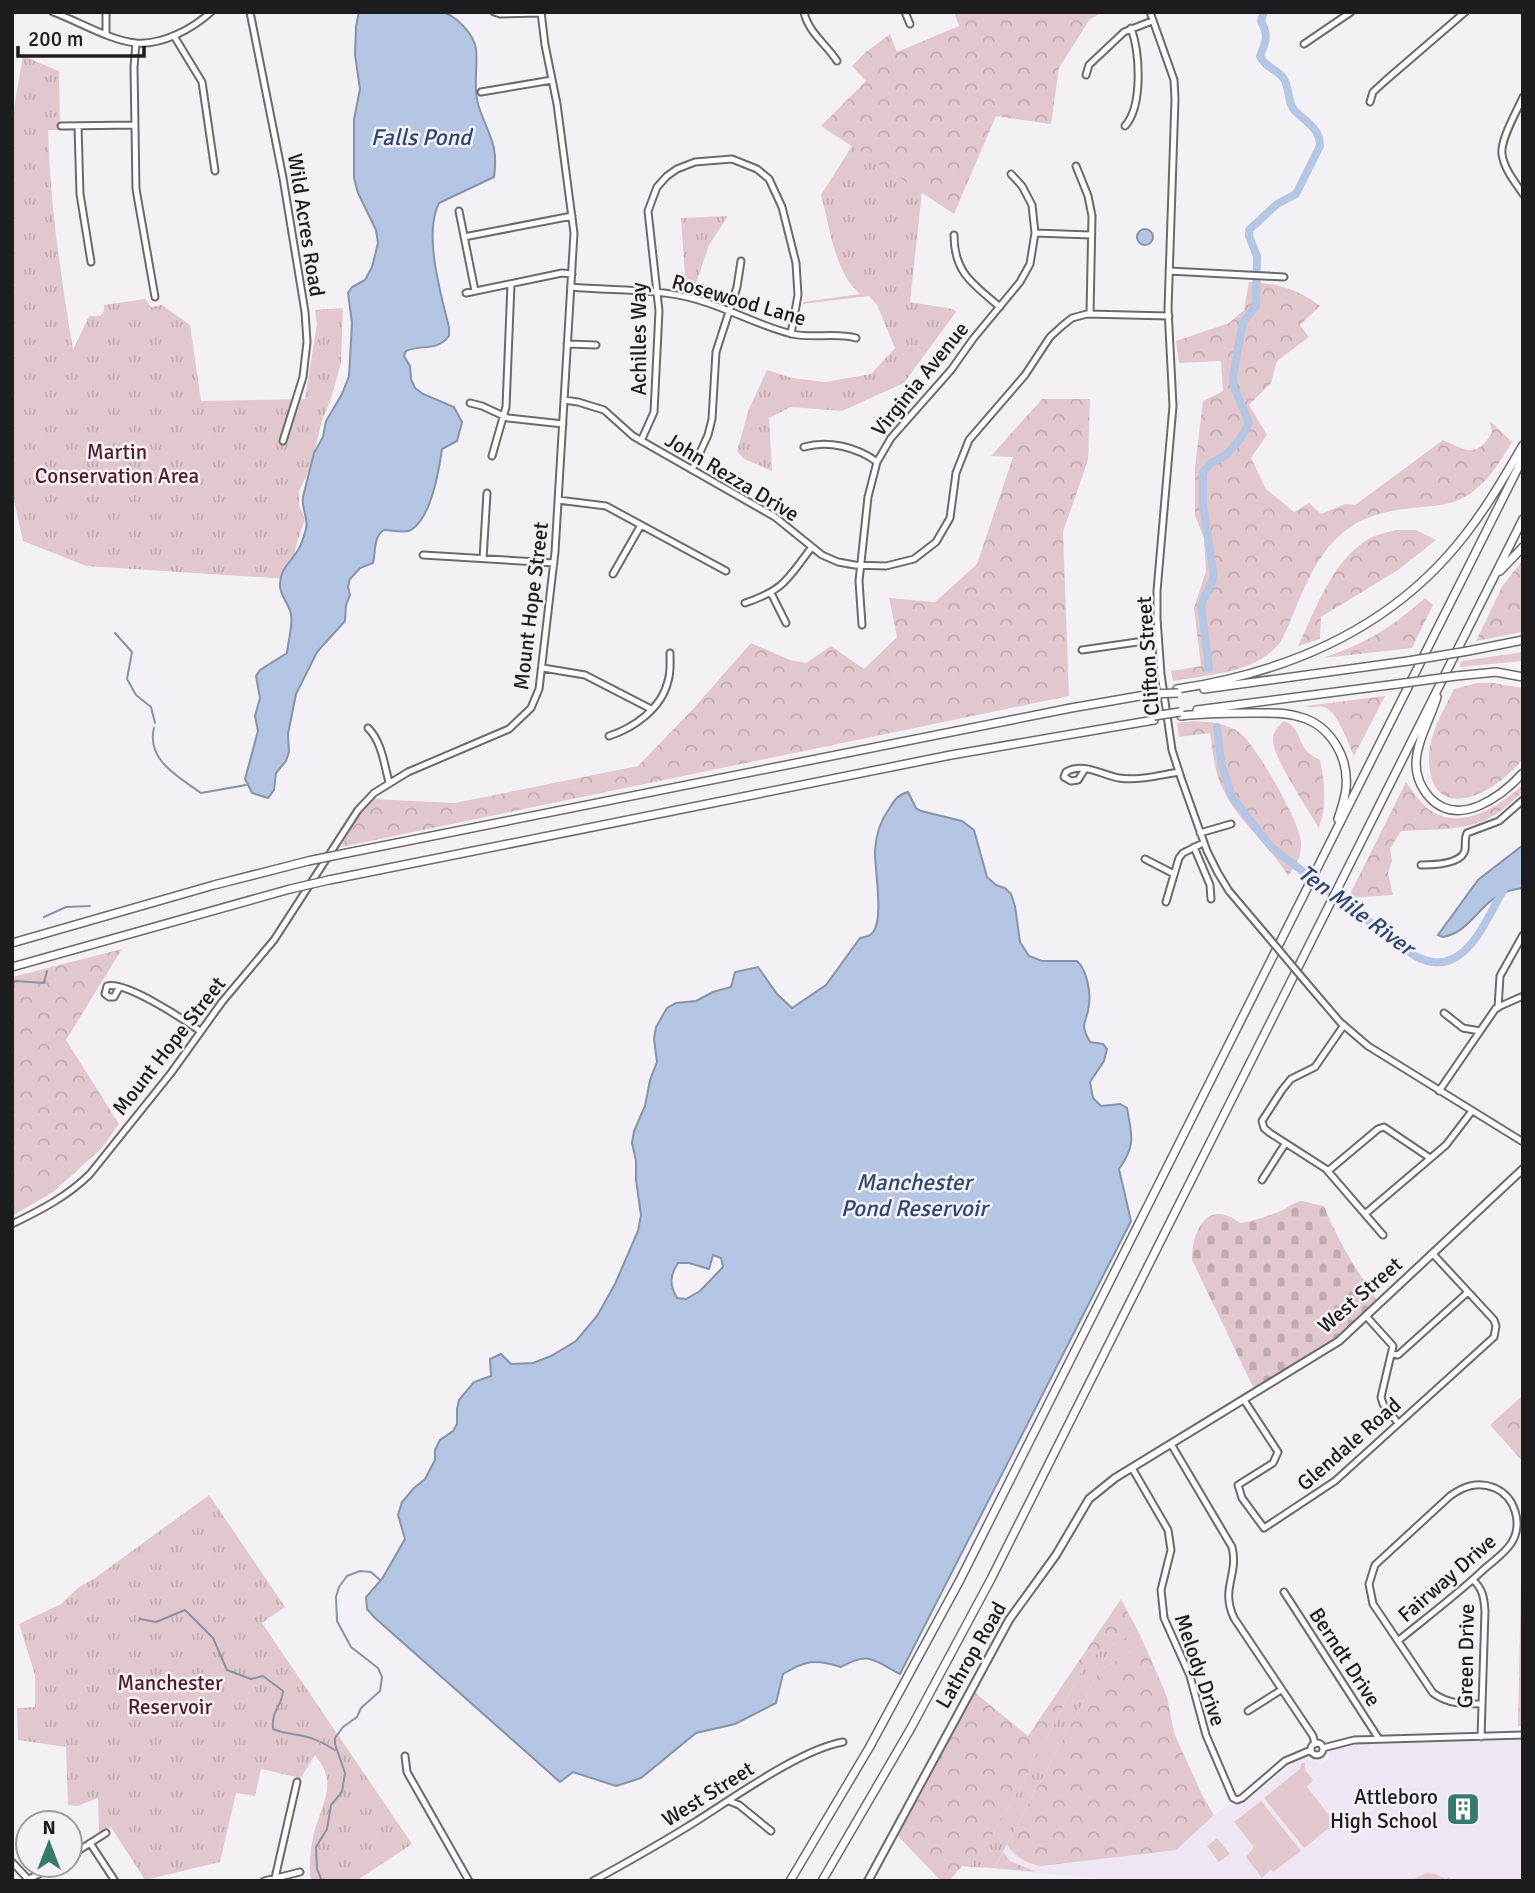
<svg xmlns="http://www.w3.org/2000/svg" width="1535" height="1893" viewBox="0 0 1535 1893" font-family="Signika,sans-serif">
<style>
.built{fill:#eee6f3}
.grass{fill:url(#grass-tufts)}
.forest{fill:url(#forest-crowns)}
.cemetery{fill:url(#cemetery-stones)}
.pitch{fill:#e2c8cc}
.water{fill:#b4c6e4;stroke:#8693a8;stroke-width:2;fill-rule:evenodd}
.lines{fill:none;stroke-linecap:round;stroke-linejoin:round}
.stream{stroke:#8693a8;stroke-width:2}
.river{stroke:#b4c6e4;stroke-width:8}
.minor-casing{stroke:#6c696e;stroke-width:9}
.major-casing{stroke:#6c696e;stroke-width:10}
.highway-casing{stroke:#6c696e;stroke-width:10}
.minor{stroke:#fff;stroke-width:5}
.major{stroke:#fff;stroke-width:6}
.highway{stroke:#fff;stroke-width:7}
.minor-bridge-casing{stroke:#6c696e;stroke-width:9;stroke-linecap:butt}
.highway-bridge-casing{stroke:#6c696e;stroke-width:10;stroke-linecap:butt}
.minor-bridge{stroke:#fff;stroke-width:5}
.highway-bridge{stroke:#fff;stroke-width:7}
.labels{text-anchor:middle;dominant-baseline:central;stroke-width:5;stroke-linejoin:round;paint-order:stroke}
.street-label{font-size:21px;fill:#1c1b1d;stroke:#f4f1f6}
.park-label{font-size:21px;fill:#4e1d29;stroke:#f4f1f6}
.poi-label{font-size:21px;fill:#1c1b1d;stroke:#f4f1f6;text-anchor:end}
.water-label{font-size:23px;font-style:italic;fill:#2d466e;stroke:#f4f1f6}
</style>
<defs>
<pattern id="grass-tufts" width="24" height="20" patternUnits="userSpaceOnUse" patternTransform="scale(1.75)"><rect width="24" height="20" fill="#e2c8cc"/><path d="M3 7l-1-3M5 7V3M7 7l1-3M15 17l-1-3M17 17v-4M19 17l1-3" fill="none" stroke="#c1abaf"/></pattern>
<pattern id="forest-crowns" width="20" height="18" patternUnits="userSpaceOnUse" patternTransform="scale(1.75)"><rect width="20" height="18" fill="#e2c8cc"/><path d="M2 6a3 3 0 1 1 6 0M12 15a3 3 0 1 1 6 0" fill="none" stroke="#c1abaf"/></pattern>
<pattern id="cemetery-stones" width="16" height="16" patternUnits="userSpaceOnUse" patternTransform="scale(1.75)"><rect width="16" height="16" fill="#e2c8cc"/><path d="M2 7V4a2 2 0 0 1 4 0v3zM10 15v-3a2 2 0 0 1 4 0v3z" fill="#c1abaf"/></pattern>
</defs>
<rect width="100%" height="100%" fill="#f4f1f6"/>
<!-- built -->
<path class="built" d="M1121,1599l28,54 18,44 7,36 29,64 11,18 16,-11 7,2 10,-9 2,2 46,-37 -1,-3 11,-4 9,4 6,6 6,-4 7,-12 20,-7 170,-3v142h-397l-164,-15 -13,15h-8l-43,-45 76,-144 54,44z"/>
<!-- grass -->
<path class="grass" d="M23,56l36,15 1,59h-12c2,75 13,147 25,220l16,-34h11l4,-5v-6l41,-6 6,8 11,-2 28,20 11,76 104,-2 12,-75 -2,-14 28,-2 -2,55 -11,39 -8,18 -11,46 -12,25v14l6,14 -9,27 -7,33 -203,-13 -63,-25 -10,-45 -1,2v-379z
M852,146l70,46 -12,110 43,7 3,3 -52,71 -62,28 -51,-4 -22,11 3,53 -28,-12 -7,-8 12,-42 18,-39 25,8 33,4 46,-8 24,-26 -18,-43 -8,-9 -66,8v-2l57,-8c-26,-22 -30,-67 -39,-99z
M728,216l-19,29 -16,47 -7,-1 -5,-73z
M209,1495l76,112 -23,16 150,221 -56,37h-42l-4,-4c-1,-14 1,-31 4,-44 8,-31 25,-49 1,-78l-20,32 1,-10 -35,-8 -6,27 -19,-3 -16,69 -75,18 -34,-53 -12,7 -1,-36 -20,8 -10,-1 -2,-58 -48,-7 -1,-32 18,-1v-32l-16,-51 42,-20 18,-17 16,-9z
M1138,1631l6,13 -44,26 -106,198 -24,-1 26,-38 38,-67 54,-104z"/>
<!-- forest -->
<path class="forest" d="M954,12h149l-13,7 -31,49 -8,56 -55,-8 -42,98 -133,-88 45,-45 -14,-15 14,-14 24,-18 7,18 62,-26z
M1249,282c27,1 49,7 71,24l-20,19 9,12 -32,24 -6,22 -22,22 18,30 -16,23 15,31 28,23 15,-9 12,11 24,-10 10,1 88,-65c23,10 33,19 49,-7l-2,-12 22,21c-14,23 -27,46 -53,58 -12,5 -25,6 -37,7 -31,3 -60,7 -84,30 -28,26 -40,69 -56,103 -23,33 -72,34 -109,41l-2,-10 30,-5 -7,-58 12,-37 -2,-32 -9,-24v-48l8,-66 20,-10 -2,-30 -42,2 -3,-22 53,-18 15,-13z
M1042,399h48l-2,61 -25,72 6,164 -728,151 11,-23 21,-25 82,4 183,-37 56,-58 57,-65 39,17 16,3 25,-17 33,23 33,-32 -8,-39 46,4 42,-38 36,-107 -22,-1z
M1397,530h19l20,10 -38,30 -77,47 -1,22 -22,7c18,-37 34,-86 72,-108 8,-4 18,-6 27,-8z
M1523,560v72l-47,9 27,-56z
M1425,598l8,7 -21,43 -89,10c42,-14 69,-31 102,-60z
M1523,652v9l-64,6 3,-6z
M1477,683h16l30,5c0,15 4,58 -1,70 -3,8 -12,14 -18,20 -30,25 -74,36 -75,-18 -1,-25 15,-50 25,-71z
M1385,696l-31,60c-6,-13 -17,-47 -31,-49 -7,-2 -10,2 -17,-1z
M1194,721c16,1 33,2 46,12 16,12 60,89 61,109 1,14 -5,23 -13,34 -18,-32 -51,-54 -66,-89 -8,-17 -9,-35 -12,-54l-31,4 -2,-14z
M1284,721c14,5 14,17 21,28 4,5 9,8 15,11 5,25 7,44 -1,68 -10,-17 -48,-73 -46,-89 1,-8 5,-14 11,-18z
M1406,782c6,8 13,19 21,26 32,25 71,-1 96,-23v6c-9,9 -19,19 -30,25 -26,16 -63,13 -92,15l-11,18 2,12 -4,12 5,22 -45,3z
M122,949l-56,91 53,84 -18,25 -48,43 -41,24v-239z
M1523,1395v67l-33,-37z
M1523,1577v149h-5l3,-147z
M1121,1599l17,32 -50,27 -54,104 -38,67 -26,38 -8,-1 -13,15h-8l-43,-45 76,-144 54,44z
M1144,1644l23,53 7,36 29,64 11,18 -38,35 -135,16c-13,-2 -28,-10 -34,-22l93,-174z
M1003,1852l7,9 27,11 -43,-4z"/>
<!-- cemetery -->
<path class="cemetery" d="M1302,1201l22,5c14,35 32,64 53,94l-36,36 -87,53 -62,-129c0,-30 16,-62 48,-37 14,-2 28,-7 41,-12 8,-4 12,-9 21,-10z"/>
<!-- pitch -->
<path class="pitch" d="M1301,1763h4v7l8,10 -6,7 28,36 -31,25 -40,-50 36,-29z
M1261,1801l40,50 -28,21 -2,-3 -9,9 -16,-21 8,-10 -20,-25z
M1217,1838l13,16 -11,8 -12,-16z
M1426,1873l9,1 11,5 3,-2 2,4h-41z"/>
<!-- water -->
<path class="water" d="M359,12c26,0 56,-3 82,0 14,2 33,22 35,37 2,19 -3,37 2,55 9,30 21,38 16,73l-55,26c-16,30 2,92 10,124v9c-12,16 -27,8 -43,15l-2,5 6,10 1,13 4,9 8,6 31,13 8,15 -5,19 -15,8c-3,21 -11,69 -31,81 -8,4 -19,0 -27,0 -11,7 -8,21 -11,33l-13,5 -10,11 -2,8 2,8 -4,10 -1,16 -28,31 -21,42 -8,40 1,18 -3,9 -10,12 -2,17 -6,8 -16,-5 -7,-14 13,-48 -3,-15 5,-18 -4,-22 4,-6 27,-17c1,-12 6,-27 4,-39 -2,-11 -12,-19 -11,-30 0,-15 11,-22 18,-34 4,-6 6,-14 8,-21 3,-11 -5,-20 -3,-32l11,-44 9,-16 3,-16 16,-27 7,-18 3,-53 -4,-30 4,-6 13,-7 7,-13 6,-24 -2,-13 -18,-37 -4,-15v-59l6,-30 -5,-34 1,-29z
M1137 237a8 8 0 1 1 16 0a8 8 0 1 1-16 0Z
M908,792l8,16 5,3 41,10 12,9 13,47 9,8 9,3 6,6 4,12 5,36 9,14 13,5h35c9,8 14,30 12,43 -1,19 -11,17 1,38l13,2 4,5 -3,12 -14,21 3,16 8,8 19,-2 7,4c5,28 9,37 -8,61l12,52 -231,453c-27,-14 -31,-23 -59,-7 -26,-8 -35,-7 -58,7l-7,29 -41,21 -39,9 -55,45 -25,8 -43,-14 -13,10 -186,-165 -7,-8 -1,-12 16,-18 23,-40 -7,-24 4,-13 12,-14 11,-9 10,-19v-10l5,-10 13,-9 4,-7v-15l2,-9 15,-18 17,-6 -1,-17 11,-5 10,10 22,-1 18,-7 25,-15 21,-25 18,-32 23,-53 3,-16 -5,-35v-19l-4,-18 2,-12 11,-25 5,-26 7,-18 -3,-23 2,-12 11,-19 9,-5 20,-2 17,-9 18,-5 4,-15 23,-5 19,27 15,14 34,-23 34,-47c3,-1 7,-1 10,-3 16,-10 4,-67 5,-85 1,-14 5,-29 14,-41 5,-8 8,-14 19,-17zM713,1255l8,3 2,9 -23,24 -14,8 -9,-1c-8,-13 -7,-23 1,-35h11l20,6z
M1523,845v43c-43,4 -47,43 -80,49l-5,-2 40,-55z"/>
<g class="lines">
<!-- stream -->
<path class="stream" d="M115,633l17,19 -5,27 9,16 15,12 4,16
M154,728c-8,32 25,49 47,65l45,-8
M44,917l22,-10 24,-1
M12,983l4,-2 28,2 3,-12
M140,1619l16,3 29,-12 28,28 14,32 24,9 12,-3 20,15c-1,16 -12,19 -10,38 16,7 31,4 45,12
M321,1742l14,8
M322,1881l-5,-12 -1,-22 11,-18 4,-24 11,-13 3,-19 -10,-29v-6l8,-11 14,-10 4,-9 19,-17 2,-14 -4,-9 -27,-21 -14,-26 -1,-24 3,-10 8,-11 13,-5 11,1 9,8"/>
<!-- river -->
<path class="river" d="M1209,668l-8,-63 13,-28 -11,-73v-32l8,-9 15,-8 14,-16 9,-16 -15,-36 -1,-11 10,-54 13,-16 1,-50 -8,-20v-6l28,-26 19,-10 24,-48c0,-18 -14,-24 -25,-35 -8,-8 -5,-22 -11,-32 -6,-10 -19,-11 -24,-23 6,-15 9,-20 1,-35l3,-9
M1217,727l4,35 11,35 40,51 143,108c51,27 70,-38 91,-70"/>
<!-- minor casing -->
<g class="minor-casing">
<path id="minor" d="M53,12c25,9 58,29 83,31 27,2 56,-14 75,-31
M106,12v22
M250,12l33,166 22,134 2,30 -4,35 -20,64
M494,12l6,2 41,-1
M804,12c4,20 22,32 33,49
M905,12l5,12
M1150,12l24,68 1,19 -7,210 5,97 -16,185v28l4,55 11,76 9,28 26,73 11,22 11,18 39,46
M174,36l28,46 13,89
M136,43l-2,24 2,122 19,108
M1304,44l47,-32
M1086,75l3,-10 35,-33 28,-11
M481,92l71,-12
M1523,97c-6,14 -23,43 -21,57 2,15 13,28 21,40
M1370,102l3,-10 12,-11 80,-69
M61,126l74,-1
M78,126l2,68 11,68
M1125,126c18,-20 15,-73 6,-98
M1076,166l12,30 4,20 -2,98
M459,211l16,80
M1035,233l56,2
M954,235c0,38 19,49 46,72
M464,237l108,-21
M1169,271l115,6
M571,287c41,4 85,1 124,12 33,9 64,27 97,35 21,5 43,-2 64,4
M466,293l96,-20 10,1
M567,344l29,1
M564,400l14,2 26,8 29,26 142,81 47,38 16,7 17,3 31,1 28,-7 22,-17 14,-24 6,-45 13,-33 56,-65 25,-38 12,-11 10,-8 15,-4 82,2
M470,403l12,3 26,12 55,6
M641,441l13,-29 5,-101 -11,-100 9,-24 10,-11 10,-7 18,-7 37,-3 25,10 12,10 13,28 14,56 2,32 -7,39
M804,447c24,-7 53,0 73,15
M492,456l14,-49 5,-123
M692,470l16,-35 4,-16 4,-67 21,-65 4,-26
M558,500l48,6 120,65
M423,555l131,8
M483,559l4,-66
M613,574l28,-49
M771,593l15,30
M745,603c41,-14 42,-24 67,-56
M862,625l-3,-44 9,-84 9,-35 14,-24 60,-68 22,-31 47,-57 10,-18 5,-31 -3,-28 -10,-19 -11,-12
M1082,650l76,-11
M543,668l42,7 66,34
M368,728c14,14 16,36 21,54
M609,736c25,-8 53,-28 59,-55 3,-9 2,-18 2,-28
M1085,769l-7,11 -7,1 -7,-4 2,-5c17,-10 36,3 53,6 19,3 41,-3 60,-6
M1200,833l31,-9
M1194,847l16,38 1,14
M1145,859l29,15
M1421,865c12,0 41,-1 44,-15 1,-7 -1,-11 2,-17l32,-12 24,-21
M1166,902l13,-44 4,-5 20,-10
M1305,981l35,41 28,24 155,96
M119,988l-5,9h-5l-4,-3 2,-8c19,-5 76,33 93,45
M1498,1008l2,-32 23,-41
M1444,1013l19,15 17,3
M1344,1025l-29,42 -24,12 -9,11 -20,31 2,7 6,5 56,36 57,66
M1439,1091l57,-83 27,-12
M1328,1171l50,-42 6,-2 46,31
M1262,1180l23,-36
M1365,1214l81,-69 26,-34
M12,1224c29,-14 56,-28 78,-50l81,-101 51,-71 52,-62 84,-130 16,-17 34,-21 101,-43 22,-21 8,-19 16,-137 19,-319 -17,-129 -12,-59 -4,-33
M1366,1316l27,30 -12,51 2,7 15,19
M1392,1354l6,1 70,-63
M1244,1400l34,52 -5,11 -35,22 4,13 22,30 71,-47 159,-144 2,-11 -2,-6 -61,-66
M1171,1444l61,103c7,28 -12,41 2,71l79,118 2,8
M1132,1468l36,62 3,20 -10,40 3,28 26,58 16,59 27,63 4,2 5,-2 43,-37 26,-11
M1473,1580c10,9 11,18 12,31l-4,126
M1284,1592l95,147
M1399,1640c27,-22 56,-44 82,-68 10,-10 23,-17 31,-30 11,-19 3,-45 -17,-54 -17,-7 -31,-2 -45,8l-75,69 -6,19 4,20 60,89c15,11 30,11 48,11
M1248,1711l33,-21
M1311 1749a6 6 0 1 1 12 0a6 6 0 1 1-12 0Z
M1323,1748l31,-8 169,-5
M405,1756l2,16 62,109
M729,1801l10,4 32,26
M90,1843l25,38
M70,1856l36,-23
M12,1862l16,17
M275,1878l22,-96
M25,1881l32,-16
M264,1881l36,-9
M593,1881c31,-17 63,-35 94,-54 41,-25 111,-77 156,-85"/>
</g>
<!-- major casing -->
<g class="major-casing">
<path id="major" d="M868,1881l141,-261 47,-65 33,-56 26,-21 224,-137 184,-172"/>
</g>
<!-- highway casing -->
<g class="highway-casing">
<path id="highway" d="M1500,571l23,-24
M1468,651l55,-11
M1456,676l40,-4 27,5
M1177,689c113,-17 217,-62 288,-154 22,-28 40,-59 58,-90
M1204,689l204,-28
M1437,697c-6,21 -20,43 -21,66 0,13 5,25 14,35 29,30 71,-1 93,-25
M1197,710l200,-26
M1181,716c23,-3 47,-3 70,-3 16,0 33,-1 49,4 30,8 49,40 46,71 -1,11 -5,21 -8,31
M347,853l724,-145 80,-14
M329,880l622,-125 203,-35
M12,943l202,-58 94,-24
M12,967l278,-78
M790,1881l79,-133 91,-168 563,-1122
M822,1881l89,-153 80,-149 532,-1060"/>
</g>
<!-- minor -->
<use href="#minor" class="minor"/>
<!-- major -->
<use href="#major" class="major"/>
<!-- highway -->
<use href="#highway" class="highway"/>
<!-- minor-bridge casing -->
<g class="minor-bridge-casing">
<path id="minor-bridge" d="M1268,937l37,44"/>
</g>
<!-- highway-bridge casing -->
<g class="highway-bridge-casing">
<path id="highway-bridge" d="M1408,661l60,-10
M1397,684l59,-8
M1151,694l27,-1
M1154,716l26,-4
M308,861l39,-8
M290,889l39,-9"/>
</g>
<!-- minor-bridge -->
<use href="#minor-bridge" class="minor-bridge"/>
<!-- highway-bridge -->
<use href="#highway-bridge" class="highway-bridge"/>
</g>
<!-- icons -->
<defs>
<g id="building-square" transform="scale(1.75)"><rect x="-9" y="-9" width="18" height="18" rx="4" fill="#367a6e" stroke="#f4f1f6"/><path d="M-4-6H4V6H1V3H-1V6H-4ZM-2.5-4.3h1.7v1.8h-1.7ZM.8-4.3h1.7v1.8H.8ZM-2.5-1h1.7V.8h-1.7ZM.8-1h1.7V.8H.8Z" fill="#fff"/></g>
</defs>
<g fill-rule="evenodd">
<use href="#building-square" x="1463" y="1809"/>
</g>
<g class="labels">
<!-- street labels -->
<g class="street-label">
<text transform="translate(306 225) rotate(81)">Wild Acres Road</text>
<text transform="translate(739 300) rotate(16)">Rosewood Lane</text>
<text transform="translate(639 339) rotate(-90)">Achilles Way</text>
<text transform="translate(920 379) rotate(-51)">Virginia Avenue</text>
<text transform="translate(732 477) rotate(31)">John Rezza Drive</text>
<text transform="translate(531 606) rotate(-83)">Mount Hope Street</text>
<text transform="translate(1148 656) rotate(-94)">Clifton Street</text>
<text transform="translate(169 1046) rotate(-52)">Mount Hope Street</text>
<text transform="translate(1360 1295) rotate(-41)">West Street</text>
<text transform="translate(1349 1444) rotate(-41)">Glendale Road</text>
<text transform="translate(1447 1578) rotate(-41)">Fairway Drive</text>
<text transform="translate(971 1655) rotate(-60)">Lathrop Road</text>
<text transform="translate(1466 1656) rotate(-89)">Green Drive</text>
<text transform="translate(1345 1657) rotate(57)">Berndt Drive</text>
<text transform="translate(1200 1670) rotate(71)">Melody Drive</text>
<text transform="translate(708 1794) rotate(-32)">West Street</text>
</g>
<!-- park labels -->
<g class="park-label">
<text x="117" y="452">Martin<tspan x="117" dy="24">Conservation Area</tspan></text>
<text x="170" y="1683">Manchester<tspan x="170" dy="24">Reservoir</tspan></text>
</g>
<!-- poi labels -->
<g class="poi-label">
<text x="1438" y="1797">Attleboro<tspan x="1438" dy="24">High School</tspan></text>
</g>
<!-- water labels -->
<g class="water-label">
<text x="421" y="137">Falls Pond</text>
<text transform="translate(1356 910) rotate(36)">Ten Mile River</text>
<text x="914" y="1182">Manchester<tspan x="914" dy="26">Pond Reservoir</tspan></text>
</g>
</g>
<!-- border -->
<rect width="1535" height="1893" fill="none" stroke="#1c1b1d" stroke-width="28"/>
<!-- north arrow -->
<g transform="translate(49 1844)"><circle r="33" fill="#f4f1f6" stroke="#9e9b9f" stroke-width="2"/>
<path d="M0-5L12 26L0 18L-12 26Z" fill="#367a6e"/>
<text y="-10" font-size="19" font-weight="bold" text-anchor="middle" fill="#1c1b1d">N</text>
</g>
<!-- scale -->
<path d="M18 46v10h126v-10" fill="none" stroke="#1c1b1d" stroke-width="3.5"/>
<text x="28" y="46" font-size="21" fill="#1c1b1d" stroke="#f4f1f6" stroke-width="5" paint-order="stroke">200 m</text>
</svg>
